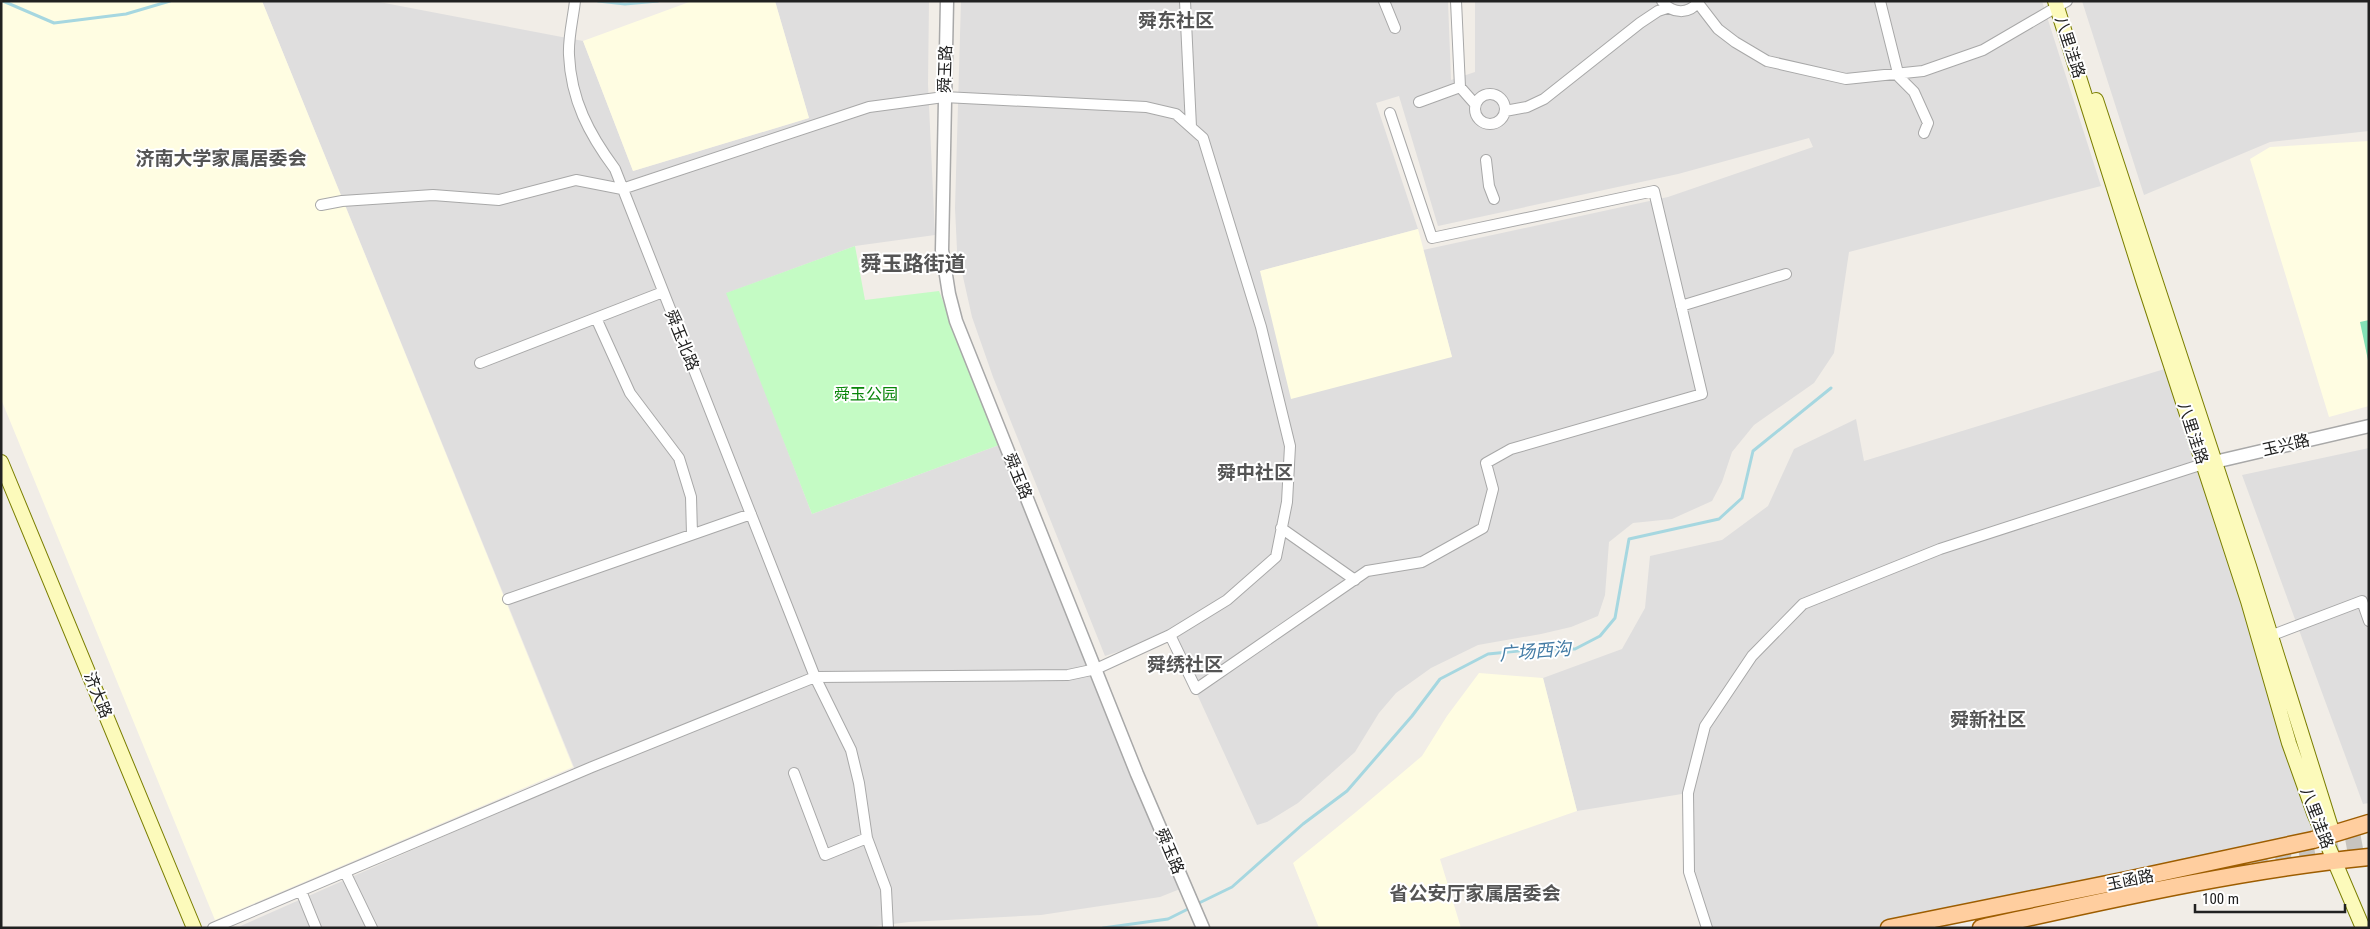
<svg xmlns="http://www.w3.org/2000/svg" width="2370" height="929" viewBox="0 0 2370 929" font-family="'Roboto Condensed','Noto Sans SC',sans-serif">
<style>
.residential{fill:#dfdede;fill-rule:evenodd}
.education{fill:#fffde2}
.park{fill:#c4fbc4}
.pitch{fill:#83e2b6}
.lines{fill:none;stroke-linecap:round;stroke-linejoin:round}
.stream{stroke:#a6d7e0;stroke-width:3}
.trunk-tunnel{stroke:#c7c4bf;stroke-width:16;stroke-dasharray:16 8;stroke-linecap:butt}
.minor-casing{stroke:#a8a8a8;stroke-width:12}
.tertiary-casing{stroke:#a8a8a8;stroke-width:15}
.secondary-casing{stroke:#7a7e01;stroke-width:16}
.primary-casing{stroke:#9d5d00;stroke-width:19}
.minor{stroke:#fff;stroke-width:10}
.tertiary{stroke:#fff;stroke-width:12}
.secondary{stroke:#fcfabb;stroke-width:14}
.primary{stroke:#ffce9f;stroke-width:16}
.labels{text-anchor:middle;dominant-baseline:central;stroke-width:4;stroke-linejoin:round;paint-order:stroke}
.street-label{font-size:16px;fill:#212121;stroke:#fff}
.park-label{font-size:16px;fill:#088509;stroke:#fff}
.water-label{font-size:18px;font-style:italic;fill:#437ba5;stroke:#fff}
.quarter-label{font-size:19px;font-weight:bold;fill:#545454;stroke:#fff}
.district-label{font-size:21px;font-weight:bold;fill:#545454;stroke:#fff}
</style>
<rect width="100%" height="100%" fill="#f1ede7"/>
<!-- residential -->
<path class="residential" d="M262,1h112l209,40 50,130 176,-53 -34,-117h154l-1,83 7,151 -80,11 -128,47 85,221 187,-69 181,444 -20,8 -119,18 -132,7 -49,6h-624l342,-151z
M961,1h487l3,79 24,-8v-71h567l59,185 -252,66 -15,101 -20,30 -60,42 -22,27 -10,30 -10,19 -40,18 -39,4 -24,19 -4,53 -7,21 -27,11 -30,7 -63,11 -47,23 -35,25 -17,20 -24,39 -57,51 -31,19 -10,3 -87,-190 -65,21 -112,-279 -21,-60 -15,-67 -2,-42zM1399,96l39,130 240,-52 131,-36 4,9 -145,50 -245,53 29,107 -192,-86 158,-42 -42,-126z
M2082,1h287v130l-99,11 -126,53z
M2171,367l153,469 -415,92h-202l-18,-56 -1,-79 -111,18 -34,-133 79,-29 23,-41 5,-52 72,-16 46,-34 26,-57 62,-30 8,42z
M2369,448v355l-6,1 -121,-329z"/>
<!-- education -->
<path class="education" d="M1,1h261l311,766 -358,153 -214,-521z
M692,1h83l34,117 -176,53 -50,-130z
M2369,141v265l-40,11 -79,-258 20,-12z
M1418,229l34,128 -161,42 -31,-128z
M1479,673l64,5 34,133 -137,48 21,69h-142l-26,-65 63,-51 66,-56 25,-40z"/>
<!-- park -->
<path class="park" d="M855,246l10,54 74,-9 60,154 -187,69 -86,-221z"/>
<!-- pitch -->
<path class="pitch" d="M2369,320v45l-9,-43z"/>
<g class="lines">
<!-- stream -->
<path class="stream" d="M3,1l51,22 72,-9 44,-13
M598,1l27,3 33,-3
M1197,904l35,-17 71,-63 44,-33 65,-75 28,-37 48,-25 51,-5h36l25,-13 15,-18 14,-79 90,-20 23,-21 11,-47 78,-63
M1103,928l65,-9 24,-12"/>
<!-- trunk-tunnel -->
<path class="trunk-tunnel" d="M2228,866l141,-26"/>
<!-- minor casing -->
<g class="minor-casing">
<path id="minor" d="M575,1c-2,18 -7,37 -6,54 2,45 20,79 46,114l200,508 36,73 8,33 8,55
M1185,1l6,126
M1384,1l11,27
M1662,1c10,13 27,14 37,0
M1880,1l19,76 15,15 14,31 -4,10
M1698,3l20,26 17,13 32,19 79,18 77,-8 60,-21 84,-49
M1460,87l15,17
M1475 109a15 15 0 1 1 30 0a15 15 0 1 1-30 0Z
M1419,102l41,-15 -4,-86
M1505,111l22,-4 17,-8 96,-76 18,-12 9,-3
M1486,160l3,26 5,13
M321,205l21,-4 91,-6 66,5 77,-20 46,9 247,-82 75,-10 202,10 30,7 27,24 58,189 29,119 -3,56 -11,55 -49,43 -57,35
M1681,306l105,-32
M596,318l34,75 49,65 12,39 1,37
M480,363l183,-71
M1281,528l74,52
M508,599l243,-85
M2270,636l92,-35 7,20
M794,773l31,82 42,-17 19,51 2,39
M345,872l27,56
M301,891l15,37
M213,928l379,-161 223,-90 253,-2 28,-6 74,-34 26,54 171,-118 55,-9 61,-34 10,-39 -7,-26 25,-14 191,-55 -48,-203 -222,47 -42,-125
M1707,928l-18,-56 -1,-79 17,-67 47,-70 51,-52 137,-55 263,-85"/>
</g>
<!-- tertiary casing -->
<g class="tertiary-casing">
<path id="tertiary" d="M947,1l-5,249 7,44 7,27 181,453 66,154
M2206,464l163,-38"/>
</g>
<!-- secondary casing -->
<g class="secondary-casing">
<path id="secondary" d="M2055,1l89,282 104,318 41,142 25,70 49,115
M2096,100l153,466 84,268
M1,462l193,466"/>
</g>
<!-- primary casing -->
<g class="primary-casing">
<path id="primary" d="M1889,928l238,-48 186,-40 56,-17
M1981,928c128,-28 257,-58 388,-71"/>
</g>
<!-- minor -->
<use href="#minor" class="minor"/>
<!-- tertiary -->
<use href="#tertiary" class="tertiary"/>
<!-- secondary -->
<use href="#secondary" class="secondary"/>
<!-- primary -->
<use href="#primary" class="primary"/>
</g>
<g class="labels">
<!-- street labels -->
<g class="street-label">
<text transform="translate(2070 47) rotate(72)">八里洼路</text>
<text transform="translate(945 69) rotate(-88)">舜玉路</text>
<text transform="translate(682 340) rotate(68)">舜玉北路</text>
<text transform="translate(2193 433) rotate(72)">八里洼路</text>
<text transform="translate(2286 445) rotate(-13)">玉兴路</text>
<text transform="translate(1018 476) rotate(68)">舜玉路</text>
<text transform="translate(98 695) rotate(68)">济大路</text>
<text transform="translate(2317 818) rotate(69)">八里洼路</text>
<text transform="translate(1170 851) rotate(67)">舜玉路</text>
<text transform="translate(2130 880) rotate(-12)">玉函路</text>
</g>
<!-- park labels -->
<g class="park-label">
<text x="866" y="394">舜玉公园</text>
</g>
<!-- water labels -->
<g class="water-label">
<text transform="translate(1535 651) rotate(-5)">广场西沟</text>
</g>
<!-- quarter labels -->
<g class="quarter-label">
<text x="1176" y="20">舜东社区</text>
<text x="221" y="158">济南大学家属居委会</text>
<text x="1255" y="472">舜中社区</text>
<text x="1185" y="664">舜绣社区</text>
<text x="1988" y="719">舜新社区</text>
<text x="1475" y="893">省公安厅家属居委会</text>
</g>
<!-- district labels -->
<g class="district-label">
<text x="913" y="264">舜玉路街道</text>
</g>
</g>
<!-- border -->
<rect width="2370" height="929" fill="none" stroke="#212121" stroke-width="5"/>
<!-- scale -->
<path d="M2195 904v8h150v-8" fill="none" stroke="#212121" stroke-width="2.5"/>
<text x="2202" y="904" font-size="15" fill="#212121" stroke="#ffffff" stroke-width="4" paint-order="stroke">100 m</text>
</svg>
